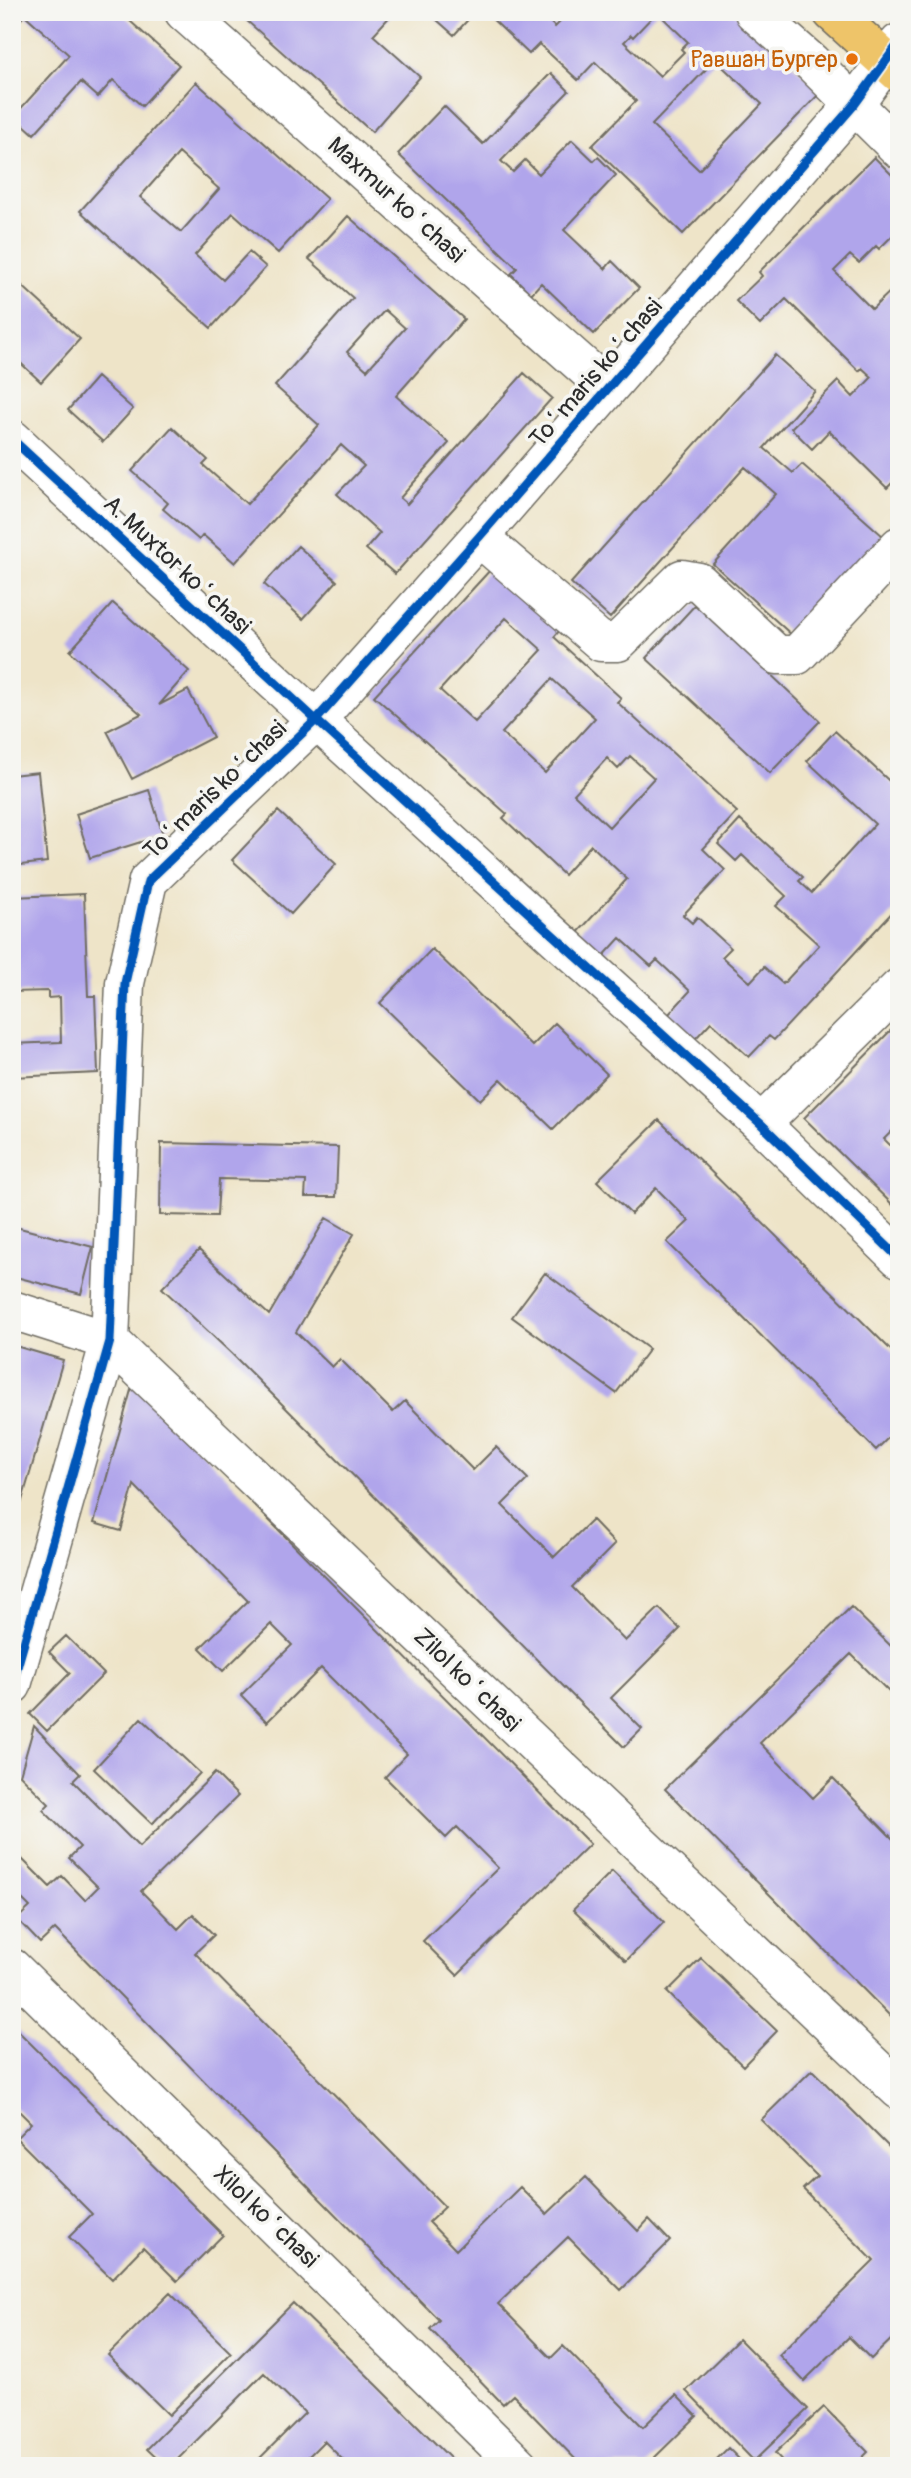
<svg xmlns="http://www.w3.org/2000/svg" width="911" height="2478" viewBox="0 0 911 2478" font-family="Pangolin,sans-serif">
<style>
.building{fill:#b0a5eb;fill-rule:evenodd}
.lines{fill:none;stroke-linecap:round;stroke-linejoin:round}
.minor-casing{stroke:#6f6c62;stroke-width:41}
.major-casing{stroke:#6f6c62;stroke-width:41}
.minor{stroke:#fff;stroke-width:38}
.major{stroke:#eec469;stroke-width:38}
.cycleway-casing{stroke:#f6f6f2;stroke-width:13}
.cycleway{stroke:#0057b8;stroke-width:9}
.food-dot{fill:#e8710a;stroke:#f6f6f2;stroke-width:2.5}
.labels{text-anchor:middle;dominant-baseline:central;stroke-width:7;stroke-linejoin:round;paint-order:stroke}
.food-label{font-size:24px;fill:#c56008;stroke:#f6f6f2;text-anchor:end}
.street-label{font-size:24px;fill:#2b2b2b;stroke:#f6f6f2}
</style>
<rect width="100%" height="100%" fill="#f6f6f2"/>
<filter id="ink" filterUnits="userSpaceOnUse"><feTurbulence type="fractalNoise" baseFrequency=".0143" numOctaves="2"/><feDisplacementMap in="SourceGraphic" scale="14" xChannelSelector="R" yChannelSelector="G"/><feConvolveMatrix kernelMatrix="1 2 1 2 8 2 1 2 1" color-interpolation-filters="sRGB"/></filter>
<filter id="wash" filterUnits="userSpaceOnUse"><feTurbulence type="fractalNoise" baseFrequency=".00686" numOctaves="4" result="noise"/><feDisplacementMap in="SourceGraphic" scale="28" xChannelSelector="R" yChannelSelector="G"/><feGaussianBlur stdDeviation="1.57" result="paint"/><feColorMatrix in="noise" values="0 0 0 0 0 0 0 0 0 0 0 0 0 0 0 0 0 1.4 0 .05"/><feComposite in="paint" operator="in"/></filter>
<g filter="url(#wash)">
<rect width="100%" height="100%" fill="#eee4c8"/>
<g id="blocks">
<!-- building -->
<path class="building" d="M12,12h108l59,53 -37,41 -29,-26 -15,17 -17,-15 -47,52 -20,-18 55,-61 -44,-40 -10,10 -3,-2z
M237,12h157l-21,23 47,42 -48,55z
M428,12h47l-21,23z
M485,12h55l15,15 8,-8 -7,-7h101l-24,25 -2,-2 -7,7 36,34 24,-24 -3,-3 7,-7 -31,-30h76l89,79 -139,143 -91,-88 44,-45 -41,-39 -17,18 -39,-36 -10,10zM707,52l55,52 -63,66 -47,-45 61,-63 -9,-8z
M551,73l18,18 -68,70 12,11 12,-12 14,14 33,-34 22,21 4,-4 18,18 -52,55 41,39 7,-8 27,27 -45,46 -53,-51 -10,11 -20,-20 6,-6 -119,-114 46,-48 39,38z
M196,82l131,117 -49,54 -45,-40 -38,42 28,25 26,-28 17,15 -55,61 -131,-117zM179,153l40,36 -38,43 -41,-35z
M874,157l25,25v47l-20,20 -3,-3 -17,17 -9,-8 -16,16 38,38 27,-26v193l-12,12 -58,-57 -17,18 -21,-21 47,-47 15,16 19,-20 -10,-9 -3,3 -73,-72 -26,26 -24,-24 26,-25 -3,-4z
M348,216l116,103 -68,77 53,47 -49,55 7,6 117,-131 28,25 -157,176 -29,-25 14,-16 -43,-39 27,-28 -23,-21 -106,118 -32,-28 -4,5 -36,-31 5,-6 -36,-32 40,-44 36,33 -5,5 44,39 72,-79 -44,-39 78,-88 -44,-39zM385,310l20,18 -38,42 -20,-18z
M18,282l62,57 -39,43 -29,-27v-67z
M775,355l40,36 -51,57 29,25 9,-9 81,72 -90,100 -80,-72 63,-70 -31,-27 -135,151 -39,-35z
M97,377l36,32 -30,33 -35,-32z
M298,546l39,35 -34,38 -39,-35z
M492,568l68,62 -6,7 67,61 -4,4 120,110 -34,37 22,21 -42,45 9,8 5,-6 34,31 -9,9 28,25 14,-15 19,17 36,-39 -43,-39 10,-10 -44,-41 -6,6 -18,-17 22,-24 63,57 -4,4 13,12 63,-69 -68,-63 28,-30 64,59v115l-125,135 -5,-4 -20,21 -38,-35 -16,17 -27,-24 22,-24 -33,-31 -6,6 -31,-28 -21,23 -26,-23 54,-59 -36,-34 -27,30 -61,-57 4,-4 -133,-118zM506,618l36,32 -67,72 -35,-32zM552,679l43,39 -50,55 -43,-40zM630,756l24,22 -45,49 -35,-33 33,-36 11,11z
M113,603l76,68 -30,34 29,-15 25,47 -81,42 -25,-48 34,-17 -71,-63z
M696,604l124,117 -50,52 -124,-115z
M38,772l9,90 -35,4v-91z
M149,790l14,45 -73,23 -14,-44z
M278,811l58,53 -45,50 -59,-54z
M84,894l4,102h7l3,77 -86,4v-33l49,-2 -1,-45 -12,1v-7l-36,1v-95z
M432,949l100,97 23,-23 52,51 -54,55 -52,-50 -21,21 -100,-97z
M899,1022v102l-15,15 15,15v57l-95,-93z
M659,1120l240,238v69l-23,23 -209,-208 22,-21 -33,-33 -25,26 -34,-33z
M161,1143l177,4 -2,50h-31l1,-16 -87,-2 -2,37 -57,-1z
M326,1218l28,16 -58,98 36,35 8,-8 53,53 12,-11 68,69 23,-23 32,32 -26,26 52,52 38,-37 23,24 -43,43 53,54 34,-33 21,21 -69,69 31,31 -18,18 -392,-393 -70,-66 37,-38 70,65z
M12,1226l81,21 -12,47 -69,-18z
M545,1273l104,76 -33,44 -104,-76z
M12,1345l51,15 -42,144 -9,-3z
M133,1383l457,461 -133,131 -34,-34 75,-73 -41,-41 -11,11 -61,-61 22,-23 -86,-86 -54,54 -26,-27 51,-50 -21,-21 -48,47 -23,-23 48,-47 -114,-116 -13,46 -27,-8z
M851,1607l48,47v41l-4,3 -44,-44 -91,89 53,55 20,-20 66,67v180l-234,-236z
M66,1636l38,38 -57,57 -17,-17 40,-41 -21,-21z
M141,1718l59,55 -48,51 -58,-55z
M34,1726l46,48 -7,7 66,66 76,-74 23,23 -97,95 37,38 15,-15 21,21 -19,18 250,254 -16,15 27,28 64,-63 27,27 39,-37 52,54 11,-12 21,22 -49,49 -53,-53 -70,67 53,54 12,-12 80,81 33,-32 21,21 -51,50h-64l-69,-71 -10,9 -73,-75 9,-9 -384,-391 -15,14 -23,-24 13,-12 -18,-18v-40l38,38 12,-11 23,24 13,-13 -29,-29 11,-11 -37,-37 6,-6 -29,-29z
M612,1871l52,51 -38,39 -53,-51z
M701,1958l76,73 -34,35 -76,-74z
M12,2025l211,210 -46,46 -34,-34 -31,32 -43,-42 23,-23 -76,-76 15,-15 -19,-19z
M812,2070l87,87v175l-28,27 -22,-22 -45,44 -25,-26 95,-94 -71,-72 14,-13 -56,-56z
M170,2293l61,60 -62,62 -61,-60z
M293,2303l85,83 80,80h-109l-25,-25 -25,25h-47l53,-53 -41,-40 -93,93h-6l-18,-17z
M739,2339l69,70 -54,52 -68,-70z
M824,2407l44,45 -14,14h-67l-12,-13z
M728,2448l18,18h-36z"/>
</g>
</g>
<g filter="url(#ink)">
<use href="#blocks" fill-opacity="0" stroke="#6f6c62" stroke-width="2"/>
<g class="lines">
<!-- minor casing -->
<g class="minor-casing">
<path id="minor" d="M184,12l424,376
M754,12l58,51 87,86
M12,439l304,281 445,404 138,134
M479,537l122,105h17l64,-63 17,3 78,73h20l102,-109
M761,1124l138,-136
M12,1310l98,31 789,749
M12,1685l98,-344 15,-358 23,-102 168,-161 163,-183 375,-432 45,-62
M12,1968l507,498"/>
</g>
<!-- major casing -->
<g class="major-casing">
<path id="major" d="M832,12l67,61"/>
</g>
<!-- minor -->
<use href="#minor" class="minor"/>
<!-- major -->
<use href="#major" class="major"/>
<!-- cycleway casing -->
<g class="cycleway-casing">
<path id="cycleway" d="M12,439l304,281 445,404 138,134
M12,1685l98,-344 15,-358 23,-102 168,-161 163,-183 375,-432 45,-62"/>
</g>
<!-- cycleway -->
<use href="#cycleway" class="cycleway"/>
</g>
</g>
<!-- markers -->
<circle class="food-dot" cx="852" cy="59" r="7"/>
<g class="labels">
<!-- food labels -->
<g class="food-label">
<text x="838" y="59">Равшан Бургер</text>
</g>
<!-- street labels -->
<g class="street-label">
<text transform="translate(396 200) rotate(42)">Maxmur koʻchasi</text>
<text transform="translate(596 373) rotate(-49)">Toʻmaris koʻchasi</text>
<text transform="translate(177 565) rotate(43)">A. Muxtor koʻchasi</text>
<text transform="translate(215 790) rotate(-44)">Toʻmaris koʻchasi</text>
<text transform="translate(467 1680) rotate(44)">Zilol koʻchasi</text>
<text transform="translate(266 2217) rotate(44)">Xilol koʻchasi</text>
</g>
</g>
<!-- margin -->
<rect width="911" height="2478" fill="none" stroke="#f6f6f2" stroke-width="42"/>
</svg>
